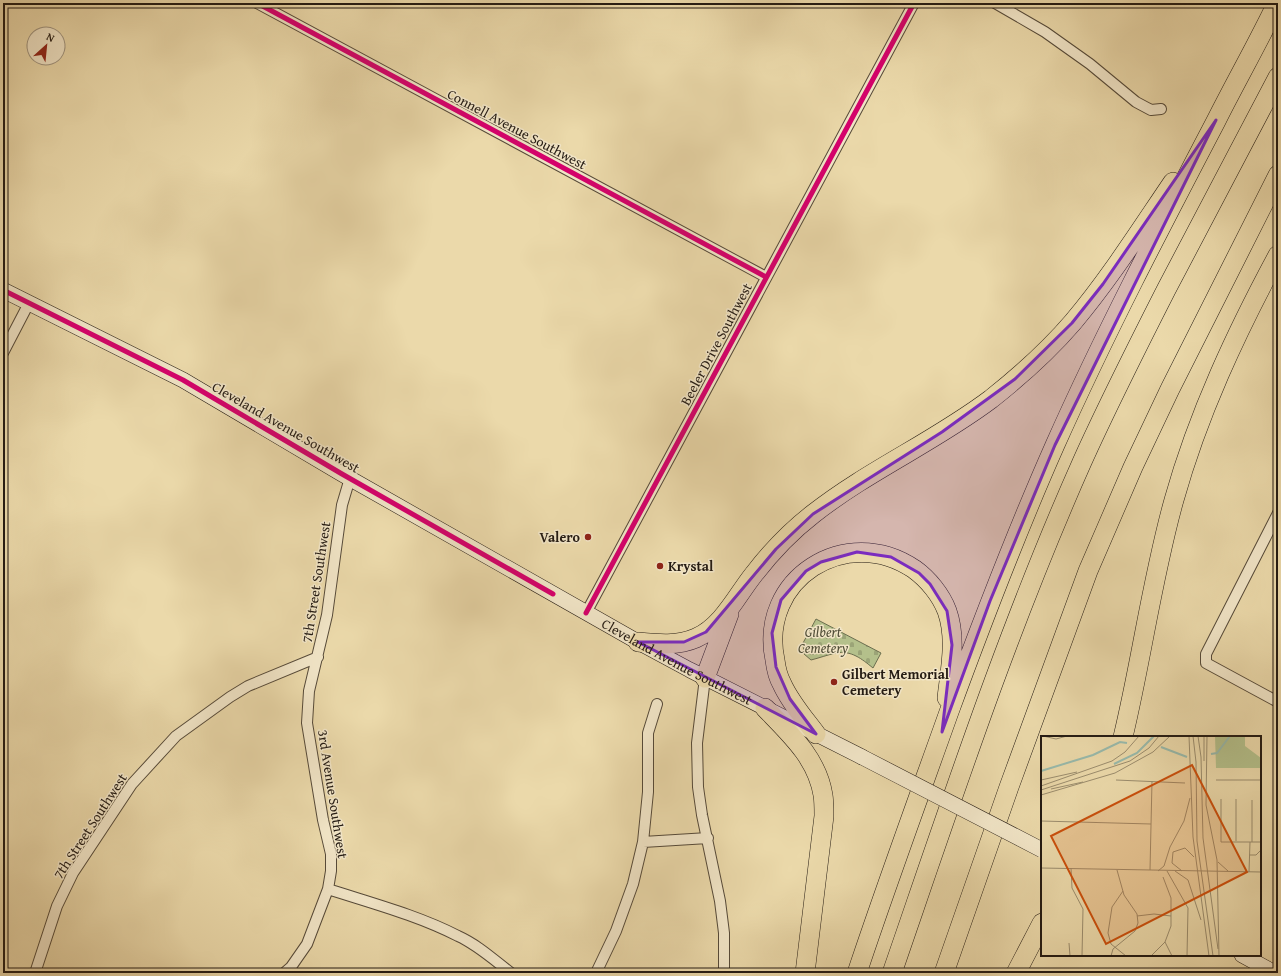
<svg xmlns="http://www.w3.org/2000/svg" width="1281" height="976" viewBox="0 0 1281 976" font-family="'Gentium Book Plus',serif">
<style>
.cemetery{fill:url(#cemetery-stones);stroke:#6c6e4f}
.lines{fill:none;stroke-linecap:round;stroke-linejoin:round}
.minor-casing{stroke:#564a39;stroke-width:12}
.secondary-casing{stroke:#241b13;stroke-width:16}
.motorway-casing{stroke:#241b13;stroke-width:20}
.minor{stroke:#f2e6c8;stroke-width:10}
.secondary{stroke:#f2e6c8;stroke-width:15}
.motorway{stroke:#ebd9aa;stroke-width:19}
.secondary-bridge-casing{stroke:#241b13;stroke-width:16;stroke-linecap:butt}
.secondary-bridge{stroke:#f2e6c8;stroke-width:15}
.cycleway-casing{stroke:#f2e6c8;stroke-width:8}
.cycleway{stroke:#d6006c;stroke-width:5}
.marked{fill:#7b2cbf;fill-opacity:0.2;stroke:#7b2cbf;stroke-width:3;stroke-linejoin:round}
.poi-dot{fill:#8f2418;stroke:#f2e6c8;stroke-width:1.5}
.labels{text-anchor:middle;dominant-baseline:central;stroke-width:3;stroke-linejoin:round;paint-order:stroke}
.street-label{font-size:14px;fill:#241b13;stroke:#f2e6c8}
.poi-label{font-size:14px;font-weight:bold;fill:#241b13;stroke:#f2e6c8;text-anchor:start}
.park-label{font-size:14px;font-style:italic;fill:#4f4d37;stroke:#f2e6c8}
.inset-river{fill:none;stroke:#98baac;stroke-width:2}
.inset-road{fill:none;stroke:#9b8d6e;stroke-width:1}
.view{fill:#cb500d;fill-opacity:0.15;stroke:#cb500d;stroke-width:2}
.inset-edge{fill:none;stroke:#241b13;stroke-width:2}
</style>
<defs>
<pattern id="cemetery-stones" width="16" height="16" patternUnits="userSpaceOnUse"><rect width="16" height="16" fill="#b4c08b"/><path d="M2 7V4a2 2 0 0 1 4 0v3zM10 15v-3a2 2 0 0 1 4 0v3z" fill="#9ba477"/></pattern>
</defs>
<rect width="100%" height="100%" fill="#ebd9aa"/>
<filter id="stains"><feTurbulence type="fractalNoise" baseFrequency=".005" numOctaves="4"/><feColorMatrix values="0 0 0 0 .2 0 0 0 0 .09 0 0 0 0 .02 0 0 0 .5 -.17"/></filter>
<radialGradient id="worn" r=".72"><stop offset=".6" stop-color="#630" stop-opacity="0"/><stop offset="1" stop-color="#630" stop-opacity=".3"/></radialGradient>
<!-- cemetery -->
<path class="cemetery" d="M816,619l65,34 -8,15c-11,-9 -22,-18 -37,-15 -9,2 -17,5 -25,7l-7,-6 -1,-11z"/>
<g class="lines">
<!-- minor casing -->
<g class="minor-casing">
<path id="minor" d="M257,3l509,274
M995,3l50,29 45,32 46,38 15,8 10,-1
M3,353l26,-50
M1278,513l-72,141v9l72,39
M586,613l328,-610
M705,678l-8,65 1,44 4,28 18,86 4,32v40
M643,842l65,-4
M328,889c43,14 89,26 130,47 20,9 36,24 53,37
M35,973l22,-67 16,-33 59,-89 44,-48 54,-39 18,-11 70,-29
M284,973l7,-6 16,-23 21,-55 3,-18v-17l-8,-34 -16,-97 2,-32 18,-76 15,-110 8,-27
M596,973l20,-42 17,-47 10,-42 5,-50v-59l9,-29"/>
</g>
<!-- secondary casing -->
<g class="secondary-casing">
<g id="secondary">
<path id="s1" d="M3,290l180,90 159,94 296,168 52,28 172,87"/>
<path d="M1242,955l33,18"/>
</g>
</g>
<!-- motorway casing -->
<g class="motorway-casing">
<path id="motorway" d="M638,642c20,2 40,4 58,-4 27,-12 41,-43 58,-64 17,-22 37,-43 59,-60 56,-44 121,-72 178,-115 29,-23 58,-49 82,-77 37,-44 68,-93 100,-140
M705,678l24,-64
M765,708c25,26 52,50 58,87 1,6 1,14 1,21l-19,157
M816,734c-12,-16 -26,-32 -34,-50 -4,-7 -6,-16 -7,-24 -17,-81 71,-137 139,-91 14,10 27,26 33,42 10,28 3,59 0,87
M1123,737c19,-79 29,-159 51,-237 24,-86 62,-167 104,-245
M857,973c29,-87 61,-174 92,-261 33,-90 67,-179 106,-267 49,-110 105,-217 161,-324 20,-40 42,-78 61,-118
M892,973c59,-171 116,-345 190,-511 26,-58 55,-115 84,-172 37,-71 74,-142 112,-213
M944,973l65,-186 79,-216 45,-104 37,-78 108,-214
M1016,973l26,-50"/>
</g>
<!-- minor -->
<use href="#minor" class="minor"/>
<!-- secondary -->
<use href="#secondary" class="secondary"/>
<!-- motorway -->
<use href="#motorway" class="motorway"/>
<!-- secondary-bridge casing -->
<g class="secondary-bridge-casing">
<path id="secondary-bridge" d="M862,757l180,93"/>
</g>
<!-- secondary-bridge -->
<use href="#secondary-bridge" class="secondary-bridge"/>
<!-- cycleway casing -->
<g class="cycleway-casing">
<path id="cycleway" d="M257,3l509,274
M3,290l180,90 159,94 211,120
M586,613l328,-610"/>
</g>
<!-- cycleway -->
<use href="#cycleway" class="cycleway"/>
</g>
<!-- marked area -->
<path class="marked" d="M1216,120l-161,325 -65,156 -48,131 10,-87 -5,-34 -17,-27 -11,-11 -28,-16 -34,-5 -36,10 -15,9 -25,29 -9,33 4,34 14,32 26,35 -178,-92h46l22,-10 70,-83 37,-35 129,-82 73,-53 57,-56 31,-39z"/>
<!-- markers -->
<g class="poi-dot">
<circle cx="588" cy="537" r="4"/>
<circle cx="660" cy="566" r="4"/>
<circle cx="834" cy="682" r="4"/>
</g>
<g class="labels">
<!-- street labels -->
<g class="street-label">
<text transform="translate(517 129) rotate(28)">Connell Avenue Southwest</text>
<text transform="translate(716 344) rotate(-62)">Beeler Drive Southwest</text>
<text transform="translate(286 427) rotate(30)">Cleveland Avenue Southwest</text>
<text transform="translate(316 582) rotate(-81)">7th Street Southwest</text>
<text stroke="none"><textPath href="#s1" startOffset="770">Cleveland Avenue Southwest</textPath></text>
<text transform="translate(333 794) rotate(81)">3rd Avenue Southwest</text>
<text transform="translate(90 826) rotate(-57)">7th Street Southwest</text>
</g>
<!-- poi labels -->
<g class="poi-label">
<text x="580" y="537" text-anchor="end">Valero</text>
<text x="668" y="566">Krystal</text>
<text x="842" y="674">Gilbert Memorial<tspan x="842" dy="16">Cemetery</tspan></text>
</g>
<!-- park labels -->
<g class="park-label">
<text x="823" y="632">Gilbert<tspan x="823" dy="16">Cemetery</tspan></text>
</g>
</g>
<!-- overview -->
<g transform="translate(1041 736)">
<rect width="220" height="220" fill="#ebd9aa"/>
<path d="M174,0h30v10l16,12v10h-45z" fill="#b4c08b"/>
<path class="inset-river" d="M120,11l26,10M170,18l6,-1 13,-17M73,28l23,-11 17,-17M0,35l52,-16 27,-13 7,1"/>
<path class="inset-road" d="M2,0l13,3 11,-3M148,0l4,101 16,119M152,0l3,26 1,79 16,115M157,0l3,21 2,81 15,111M166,0l-1,69 11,55 2,96M163,25v-25M0,44l36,-8M75,44l69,3M175,44h45M0,50l71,-25 13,-9 14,-16M10,53l32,-7M0,54l89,-29 19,-13 10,-12M0,59l74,-22 38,-21 17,-16M180,63v43h40M195,63v42M211,64v42M0,85l110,3M208,119h7l5,-5M177,126l10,9M0,132l220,4M30,132l1,20 11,21 -1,47M109,134l2,-89M117,135l6,-5 6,-19 14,-26 6,-23M126,135l21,37 -1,48M134,135l13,9 13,40M141,135l-10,-8 1,-11 12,-4 9,9M208,136l1,-30M82,155l-11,16 -4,26 3,11 15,12M96,180l17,-2 17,2M124,206l7,14M28,207l1,13M70,220l2,-7 22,-18 3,-8 -1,-9 -13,-19 -7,-25M110,220l14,-14 6,-16v-28l-8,-21"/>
<path class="view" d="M151,29l55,107 -141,72 -55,-108z"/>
<rect width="220" height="220" class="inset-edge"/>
</g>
<!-- margin -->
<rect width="1281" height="976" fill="none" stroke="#ebd9aa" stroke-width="16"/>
<rect x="4" y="4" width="1273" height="968" fill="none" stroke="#241b13" stroke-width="2"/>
<rect x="8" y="8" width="1265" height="960" fill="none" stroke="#241b13"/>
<!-- north arrow -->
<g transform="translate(46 46) rotate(27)"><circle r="19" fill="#f2e6c8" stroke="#a09580"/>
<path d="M0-3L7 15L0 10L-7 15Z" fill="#8f2418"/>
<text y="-6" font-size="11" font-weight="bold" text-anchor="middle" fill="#241b13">N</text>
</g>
<rect width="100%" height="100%" filter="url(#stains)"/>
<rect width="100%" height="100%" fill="url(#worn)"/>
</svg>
